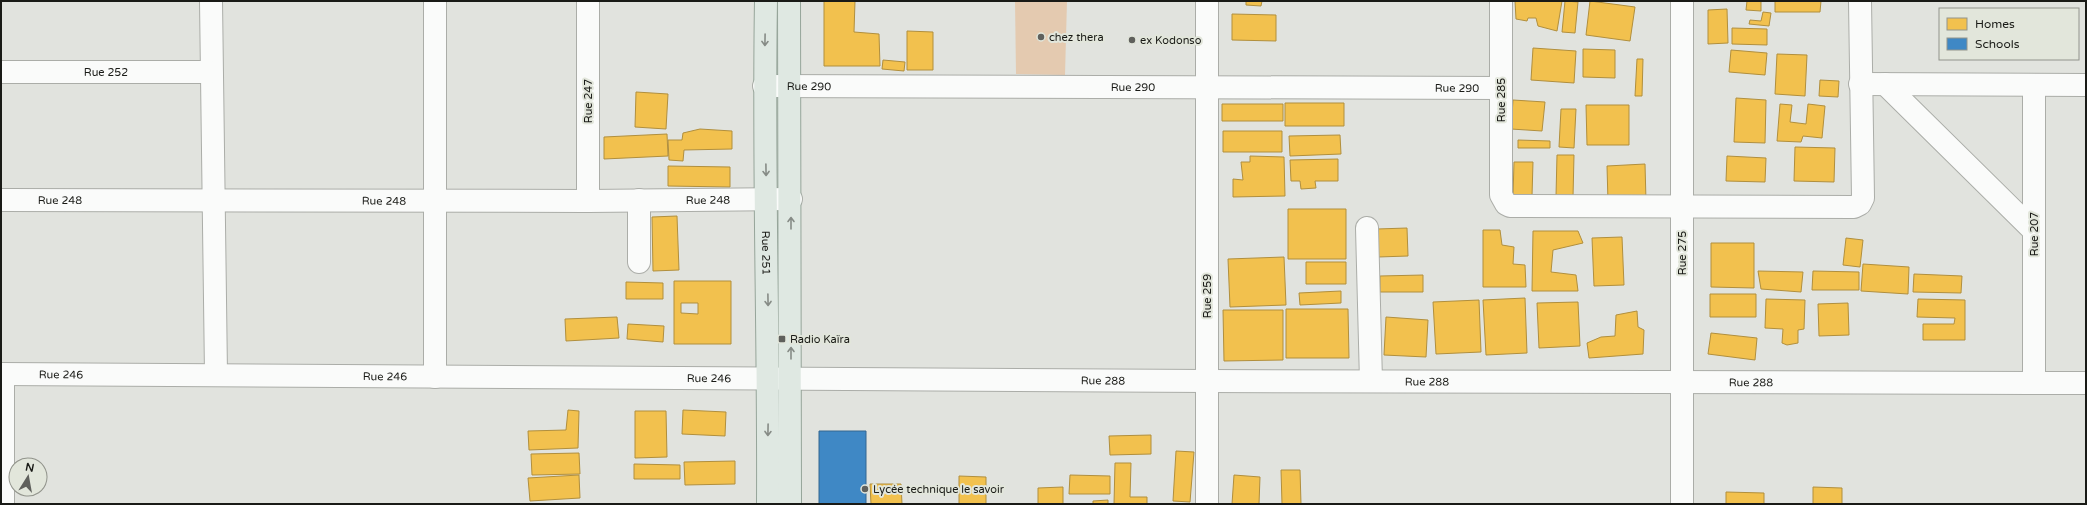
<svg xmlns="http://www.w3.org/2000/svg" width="2087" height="505" viewBox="0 0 2087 505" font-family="'Varela Round',sans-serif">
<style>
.green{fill:#e4cab0}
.homes{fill:#f2c14e;stroke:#b18f3d;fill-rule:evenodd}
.schools{fill:#3f88c5;stroke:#346790}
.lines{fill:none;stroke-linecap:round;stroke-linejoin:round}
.minor-casing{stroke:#abada8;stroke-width:24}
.major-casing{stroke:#96a59a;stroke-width:24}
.minor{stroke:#fafbfa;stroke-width:22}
.major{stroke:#dfe8e2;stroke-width:22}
.oneway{stroke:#868b86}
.poi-dot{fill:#5f605c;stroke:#e2e6db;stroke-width:1.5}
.labels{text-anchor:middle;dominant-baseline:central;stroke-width:4;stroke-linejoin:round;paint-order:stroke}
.poi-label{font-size:11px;fill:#191a16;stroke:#e2e6db;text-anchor:start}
.street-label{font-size:11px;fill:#191a16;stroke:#e2e6db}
</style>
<rect width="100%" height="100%" fill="#e1e3de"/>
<!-- green -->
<path class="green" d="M1015,1h52l-2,74 -49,-1z"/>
<!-- homes -->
<path class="homes" d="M824,1h31l-1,31 25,2 1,32h-56z
M1246,1h16l-1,5 -15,-1z
M1515,1h47l-5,30 -19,-5 -2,-8h-8l-1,3 -11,-2z
M1565,1l13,1 -3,31 -13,-1z
M1590,1l45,6 -5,34 -44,-6z
M1747,1h14v10l-15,-1z
M1775,1h46l-1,11h-45z
M1727,9l1,34 -20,1v-34z
M1763,12l8,1 -2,13 -20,-2 1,-4 11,1z
M1232,14l44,1v26l-44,-1z
M1732,28l35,1v16l-35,-1z
M907,31l26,1v38h-26z
M1533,48l43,3 -2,32 -43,-3z
M1583,49l32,1v28l-32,-1z
M1731,50l36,3 -2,22 -36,-3z
M1777,54l30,1 -2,41 -30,-2z
M1637,59h6l-1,37h-7z
M883,60l22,2 -1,9 -22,-2z
M1820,80l19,1 -1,16 -19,-1z
M636,92l32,2 -2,35 -31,-2z
M1736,98l30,2 -1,43 -31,-1z
M1513,100l32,2 -3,29 -31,-2z
M1285,103h59v23h-59z
M1222,104h61v17h-61z
M1780,104l12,1 -2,17 16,2 2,-20 17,2 -3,32 -19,-2 -2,6 -24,-1z
M1586,105h43v40h-42z
M1561,109h15l-2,39 -15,-1z
M700,129l32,2v18l-48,1 -1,11 -14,-1 -1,-20h14l1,-7z
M1223,131h59v21h-59z
M667,134l1,22 -64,3v-22z
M1340,135l1,19 -51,2 -1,-20z
M1518,140l32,1v7h-32z
M1795,147l40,1 -1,34 -40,-1z
M1557,155h17l-1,42 -17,-1z
M1250,156l34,1 1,39 -52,1v-18l10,1 -2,-18h9z
M1727,156l39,2 -1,24 -39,-1z
M1338,159v22h-23l1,7 -15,1 -1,-8h-9l-1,-21z
M1514,162h19l-1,34h-19z
M1645,164l1,37 -38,1 -1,-36z
M668,166l62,1v20l-62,-1z
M1288,209h58v50h-58z
M677,216l2,54 -26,1 -1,-54z
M1407,228l1,28 -30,1 -1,-28z
M1483,230h17l2,15 12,2 -1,17 12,1 1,22h-43z
M1533,231h45l5,12 -30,7 -2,22 25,3 2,16h-46z
M1622,237l2,48 -30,1 -2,-48z
M1846,238l17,2 -3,27 -17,-2z
M1711,243h43v45l-43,-1z
M1284,257l2,48 -56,2 -2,-48z
M1306,262h40v22h-40z
M1863,264l46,3 -1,27 -47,-3z
M1758,271l45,1 -2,20 -40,-3z
M1813,271l46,1v18h-47z
M1914,274l48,2 -1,17 -48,-1z
M1423,275v17h-43v-16z
M674,281h57v63h-57zM681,303h17v11l-17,-1z
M626,282l37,1v16h-37z
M1341,291v12l-41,2 -1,-12z
M1710,294h46v23h-46z
M1525,298l2,55 -41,2 -3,-55z
M1766,299l39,1 -1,29 -6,1v13l-11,2 -5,-2 1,-14 -18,-1z
M1918,299l47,1v40h-42v-16h31l1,-6 -38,-1z
M1479,300l2,52 -45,2 -3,-52z
M1578,302l2,44 -41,2 -2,-45z
M1848,303l1,32 -30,1 -1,-32z
M1286,309h62l1,49h-63z
M1223,310h60v50l-59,1z
M1637,311l1,16 6,3 -1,24 -54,4 -2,-15 14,-6 14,-1 1,-21z
M617,317l2,21 -53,3 -1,-22z
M1386,317l42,3 -2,37 -42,-2z
M628,324l36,2 -1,16 -36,-3z
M1711,333l46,5 -2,22 -47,-6z
M568,410l11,1 -1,37 -49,2 -1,-19 38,-1z
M683,410l43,2 -1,24 -43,-2z
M635,411h31l1,46 -32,1z
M1151,435v19l-41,1 -1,-19z
M1176,451l18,1 -4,50 -17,-1z
M579,453l1,21 -48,1 -1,-21z
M735,461v23l-50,1 -1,-23z
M1115,463h16l-1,34h17v7h-33z
M634,464l46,1v14h-46z
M1281,470h19l1,34h-19z
M579,475l1,23 -50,3 -2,-23z
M1070,475l40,1v18h-41z
M1234,475l26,2 -1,27h-27z
M959,476l27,1v27h-27z
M870,484h31l1,20h-31z
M1063,487v17h-25v-16z
M1813,487l29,1v16h-29z
M1726,492l38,1v11h-38z
M1108,500v4h-15v-3z"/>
<!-- schools -->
<path class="schools" d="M819,431h47v73h-47z"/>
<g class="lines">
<!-- minor casing -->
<g class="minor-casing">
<g id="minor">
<path d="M211,1l5,373"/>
<path d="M435,1v376"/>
<path d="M588,1v200"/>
<path d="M1501,1v194l5,9 4,2 344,1 6,-3 3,-6 -3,-197"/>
<path d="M1682,1v503"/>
<path id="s1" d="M1,72h210"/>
<path d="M1860,84l226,1"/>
<path d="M1885,84l149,147"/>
<path d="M2034,85v298"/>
<path id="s2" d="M764,86l737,2"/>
<path id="s3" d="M1,200l587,1 203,-2"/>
<path d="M639,200v62"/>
<path d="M1367,228l4,153"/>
<path id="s4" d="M1,374l1206,7 879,2"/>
<path d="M3,374v130"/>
<path d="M1207,504v-503"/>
</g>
</g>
<!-- major casing -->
<g class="major-casing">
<g id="major">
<path id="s5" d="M766,1c-3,168 3,335 2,503"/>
<path d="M789,1l1,503"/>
</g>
</g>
<!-- minor -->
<use href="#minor" class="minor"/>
<!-- major -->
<use href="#major" class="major"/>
</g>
<!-- one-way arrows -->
<defs><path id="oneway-shaft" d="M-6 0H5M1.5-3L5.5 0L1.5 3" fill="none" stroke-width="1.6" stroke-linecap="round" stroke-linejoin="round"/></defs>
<g class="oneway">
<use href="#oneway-shaft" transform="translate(765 40) rotate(91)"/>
<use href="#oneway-shaft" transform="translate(766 170) rotate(89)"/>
<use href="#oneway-shaft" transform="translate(791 223) rotate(-90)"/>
<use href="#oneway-shaft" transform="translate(768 300) rotate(89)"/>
<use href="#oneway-shaft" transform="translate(791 353) rotate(-90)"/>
<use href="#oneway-shaft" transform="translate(768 430) rotate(91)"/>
</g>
<!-- markers -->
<g class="poi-dot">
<circle cx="1041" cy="37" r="4"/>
<circle cx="1132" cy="40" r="4"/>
<rect x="778" y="335" width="8" height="8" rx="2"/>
<circle cx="865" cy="489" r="4"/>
</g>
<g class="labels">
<!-- poi labels -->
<g class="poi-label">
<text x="1049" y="37">chez thera</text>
<text x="1140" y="40">ex Kodonso</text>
<text x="790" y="339">Radio Kaïra</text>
<text x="873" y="489">Lycée technique le savoir</text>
</g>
<!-- street labels -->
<g class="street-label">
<text stroke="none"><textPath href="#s1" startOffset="105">Rue 252</textPath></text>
<text stroke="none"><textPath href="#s2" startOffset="45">Rue 290</textPath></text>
<text stroke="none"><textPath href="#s2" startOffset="369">Rue 290</textPath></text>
<text stroke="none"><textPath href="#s2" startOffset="693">Rue 290</textPath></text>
<text transform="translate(1501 100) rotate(-90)">Rue 285</text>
<text transform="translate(588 101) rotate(-90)">Rue 247</text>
<text stroke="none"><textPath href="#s3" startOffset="707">Rue 248</textPath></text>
<text stroke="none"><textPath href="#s3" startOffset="59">Rue 248</textPath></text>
<text stroke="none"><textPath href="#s3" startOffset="383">Rue 248</textPath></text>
<text transform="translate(2034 234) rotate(-90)">Rue 207</text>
<text stroke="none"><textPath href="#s5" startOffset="252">Rue 251</textPath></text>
<text transform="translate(1682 253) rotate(-90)">Rue 275</text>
<text transform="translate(1207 296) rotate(-90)">Rue 259</text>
<text stroke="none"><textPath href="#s4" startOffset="60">Rue 246</textPath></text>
<text stroke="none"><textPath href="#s4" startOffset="384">Rue 246</textPath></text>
<text stroke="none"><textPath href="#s4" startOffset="708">Rue 246</textPath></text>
<text stroke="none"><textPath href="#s4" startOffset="1102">Rue 288</textPath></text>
<text stroke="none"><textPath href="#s4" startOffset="1426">Rue 288</textPath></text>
<text stroke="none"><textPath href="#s4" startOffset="1750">Rue 288</textPath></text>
</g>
</g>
<!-- border -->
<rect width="2087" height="505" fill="none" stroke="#191a16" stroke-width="4"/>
<!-- legend -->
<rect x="1939" y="8" width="140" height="52" fill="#e2e6db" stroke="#92948c"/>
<rect x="1947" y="18" width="20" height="12" fill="#f2c14e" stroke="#92948c"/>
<text x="1975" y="28" font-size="12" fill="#191a16">Homes</text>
<rect x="1947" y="38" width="20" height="12" fill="#3f88c5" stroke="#92948c"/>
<text x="1975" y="48" font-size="12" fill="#191a16">Schools</text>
<!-- north arrow -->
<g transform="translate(28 477) rotate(11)"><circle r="19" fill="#e2e6db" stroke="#92948c"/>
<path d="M0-3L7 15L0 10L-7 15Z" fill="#5f605c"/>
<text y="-6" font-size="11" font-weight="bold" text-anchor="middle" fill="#191a16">N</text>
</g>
</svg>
